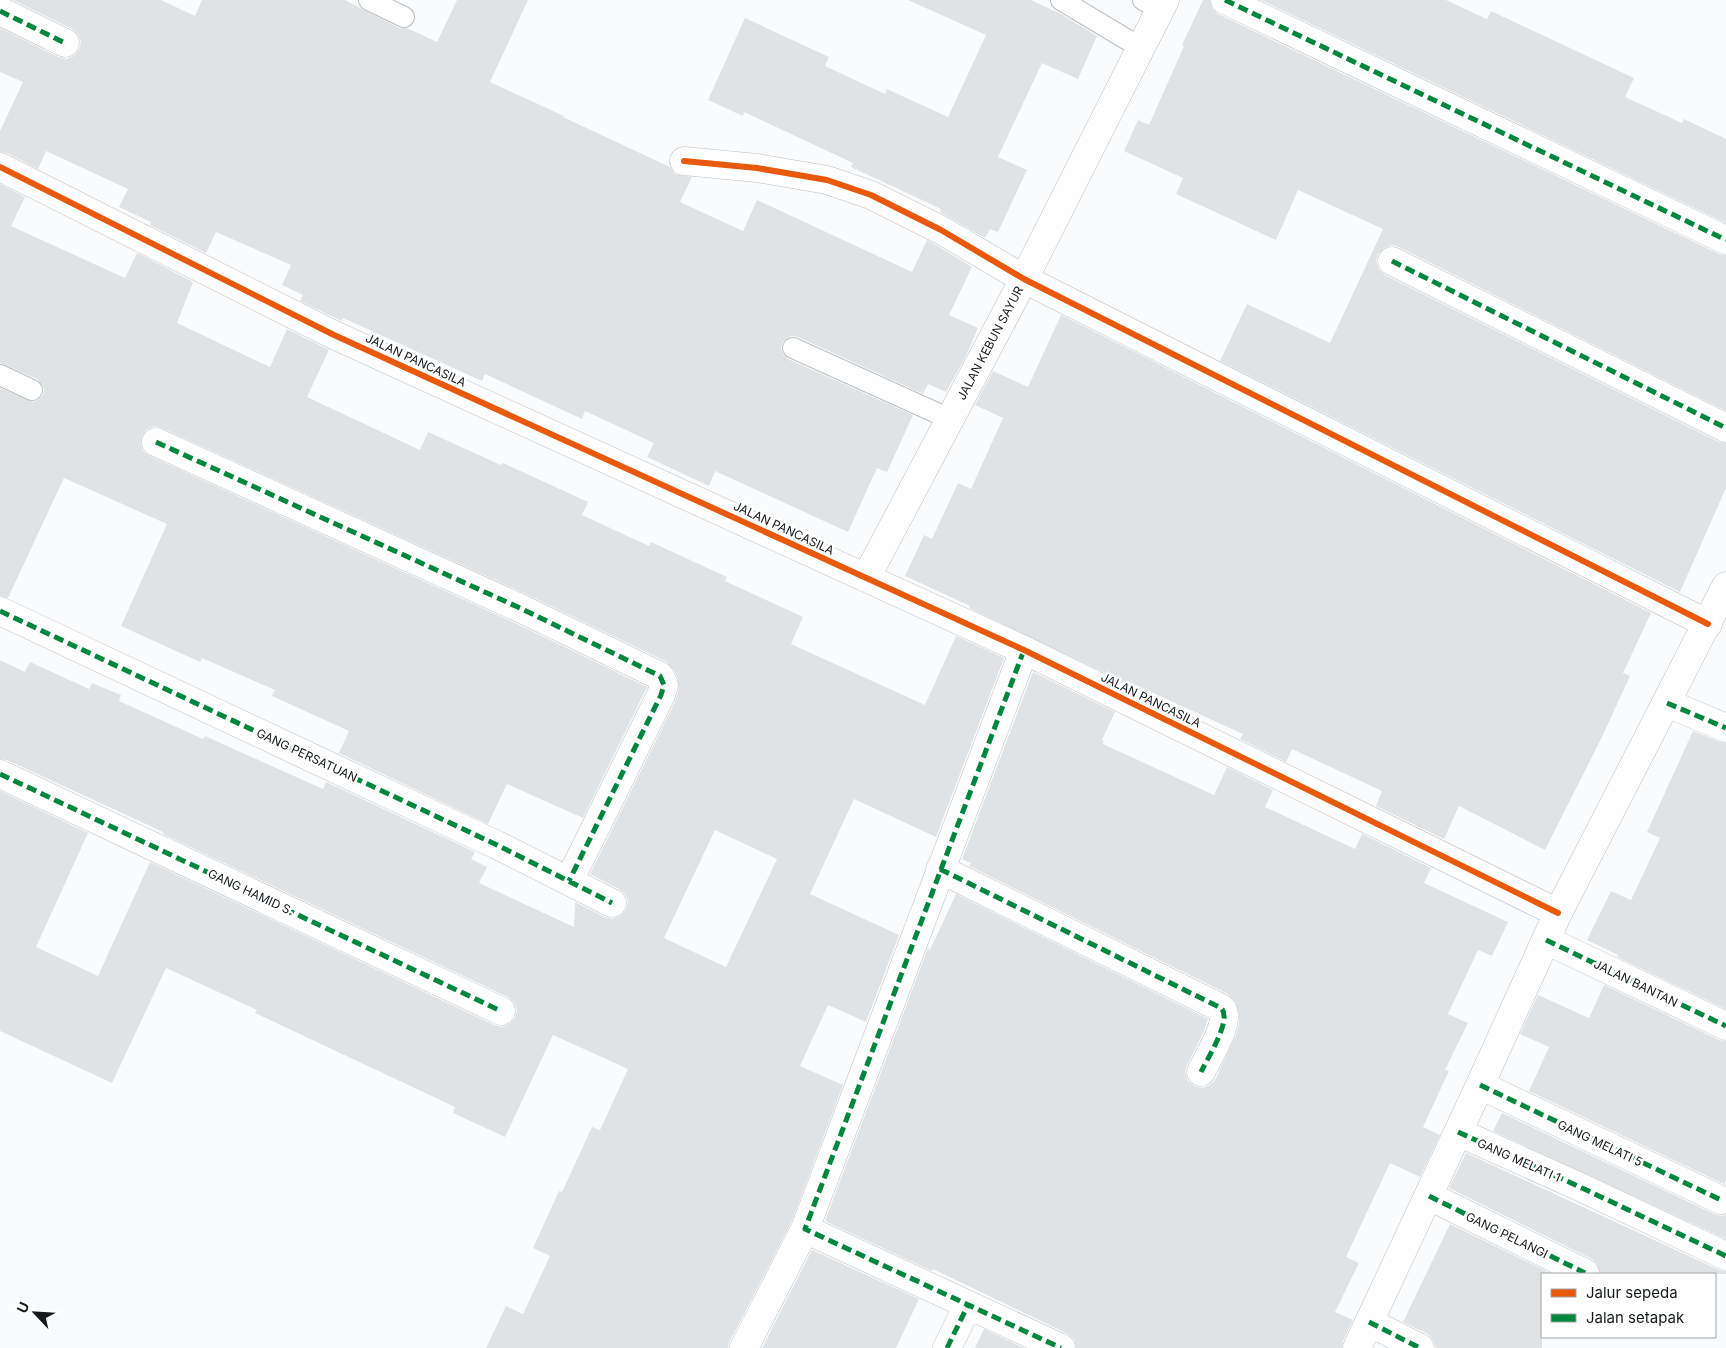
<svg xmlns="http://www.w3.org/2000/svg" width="1726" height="1348" viewBox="0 0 1726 1348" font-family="Inter,sans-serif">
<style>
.building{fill:#e0e3e5;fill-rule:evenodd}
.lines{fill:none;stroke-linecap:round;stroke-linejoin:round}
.lane-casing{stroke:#bdc0c2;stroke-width:22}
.street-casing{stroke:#bdc0c2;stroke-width:29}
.lane{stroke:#fefeff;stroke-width:20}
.street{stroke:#fefeff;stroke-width:28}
.quiet{stroke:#00873e;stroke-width:5;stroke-dasharray:10 5;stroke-linecap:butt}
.cycleway-casing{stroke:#fff;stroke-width:9}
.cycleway{stroke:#e8590c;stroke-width:6}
.labels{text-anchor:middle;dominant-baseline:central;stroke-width:5;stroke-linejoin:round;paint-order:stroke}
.street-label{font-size:12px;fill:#14191c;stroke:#fff}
</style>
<rect width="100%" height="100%" fill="#fafbfc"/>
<!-- building -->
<path class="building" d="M13,0h148l34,16 7,-16h143l54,28h8l30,14 20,-42h71l-38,82 74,34 -1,1 107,50 5,7 17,3 -12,25 63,29 14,-31 155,72 15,-32 7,4 38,23 -23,48 29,13 -13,30 -19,34 -18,-8 -5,10 -125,-57 -7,-1 -5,3 -4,4 -1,7 3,5 4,4 125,56 -26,57 -10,-4 -29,64 -133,-61 -6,15 -62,-29 7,-14 -69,-32 -3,8 -97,-45 -3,7 -139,-63 -1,3 -42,-20 3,-6 -21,-10 9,-20 -75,-33 -10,21 -56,-28 1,-3 -32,-15 9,-18 -82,-38 -8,18 -31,-16 -7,-1v-21l23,-49 -23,-10v-44l58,29 8,2 8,-3 5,-6 2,-8 -3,-7 -6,-6z
M908,0h123l28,13 38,23 -19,43 -36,-16 -44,94 29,13 -29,62 -8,-3 -5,9 -45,-26 1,-3 -90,-42 2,-4 -109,-51 -1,4 -35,-16 37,-82 84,39 -4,9 60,28 2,-5 61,28 38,-82z
M1203,0h7l2,8 6,6 501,240 7,1v156l-327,-164 -7,-2 -8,3 -6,6 -2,7 3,8 6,6 334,167 7,1v45l-46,104 -460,-231 27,-57 83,39 53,-114 -85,-39 -22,50 -100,-46 7,-16 -59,-27 14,-31 11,5 35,-79 -2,-1z
M1261,0h185l41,19 4,-8 143,67 -9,19 57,26 2,-4 42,20v84z
M0,184l25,13 -14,29 114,52 12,-25 56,29 -16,41 93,44 17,-38 42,21 -22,47 113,53 8,-18 73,33 2,-2 85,39 -6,13 67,31 2,-4 76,35 -2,4 78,36 -12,27 134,61 31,-69 48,22 -68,179 -82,-38 -44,95 89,41 -33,87 -38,-17 -28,61 43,19 -52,138 -61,118 -2,7h-242l20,-42 17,8 27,-58 -17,-8 26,-57 3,1 30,-65 8,3 28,-61 -75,-34 -48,102 -52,-24 2,-6 -200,-94 2,-3 -91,-42 -54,115 -112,-52v-240l88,42 -52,114 62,29 52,-114 344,163 8,2 7,-3 6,-6 2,-8 -3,-7 -6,-6 -345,-163v-2l-156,-72 -7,-1v-99l25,12 5,-10 59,27 3,-6 29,12 -2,6 84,38 2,-3 118,53 3,-7 149,70 -4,7 16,8 -8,16 95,44 1,-25 30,15 7,2 8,-3 6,-6 2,-8 -3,-8 -6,-5 -29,-15 85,-172 4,-13 -1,-10 -4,-9 -7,-8 -139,-67 -366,-167 -7,-2 -8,3 -5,7 -1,8 2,7 7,5 365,167 132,64 -64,131 -76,-34 -19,40 -149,-71 10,-22 -77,-35 3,-6 -73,-32 -2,4 -79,-36 46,-102 -103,-46 -56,120 -8,-2v-208l33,14 6,-3 4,-4 1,-6 -2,-5 -5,-5 -37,-16zM715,830l62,29 -51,108 -62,-29z
M1061,315l590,298 -28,60 7,3 -28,61 -57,113 -86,-44 -15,33 -68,-33 6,-15 -90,-42 -6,13 -46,-23 3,-5 -114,-52 -1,2 -159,-76 1,-2 -65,-30 19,-41 8,4 26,-56 13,6 32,-71 -28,-13 18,-34 35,16z
M1033,672l82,40 -13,28 2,1 -1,3 111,51 13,-28 46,23 -8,17 90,42 7,-15 69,34 -7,15 84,39 -16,34 -14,-6 -30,64 20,9 -23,47 4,1 -26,56 17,8 -20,42 -30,-14 -44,94 13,6 -24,49 18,8 -10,21 -1,7h-266l-2,-9 -6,-5 -135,-65 -1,2 -107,-50 103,-273 2,2 26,-56 252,125 -5,14 -16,32 -2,7 3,9 6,5 8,2 8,-3 5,-5 21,-45 3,-11v-11l-4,-12 -7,-7 -259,-128 2,-3 -9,-4z
M1693,731l27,11 6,1v266l-109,-52 1,-2 -31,-15 24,-49 20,9 29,-62 -13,-6z
M1604,985l115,55 7,1v139l-2,4 -195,-93 20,-44 -29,-13 18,-39 51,23z
M1502,1113l212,101 8,2 4,-2v25l-233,-108z
M1466,1153l253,117 7,1v3h-126l-2,-9 -6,-6 -143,-71z
M1450,1224l102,50h-10v74h-106l-3,-8 -5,-6 -25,-12z
M812,1250l107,49 -23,49h-134z
M984,1329l40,19h-49z"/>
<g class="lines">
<!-- lane casing -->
<g class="lane-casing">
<path id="lane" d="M369,0l35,17
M1061,0l80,48
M1143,0l17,9
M793,348l157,71
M0,375l32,15"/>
</g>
<!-- street casing -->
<g class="street-casing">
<path id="street" d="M1225,0l501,240
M0,11l65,32
M684,161l73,7 70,12 44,15 70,35 83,49 684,345
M0,167l334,168 690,315 534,263
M1392,261l334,167
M156,442l366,167 138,67 4,9 -3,10 -92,186
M866,578l158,-299 141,-279
M0,611l497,234 115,58
M1667,703l59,25
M0,774l501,237
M940,869l281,139c12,11 -14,51 -20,64
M1546,940l180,86
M1480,1085l241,115
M1458,1132l122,55 146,69
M1429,1196l156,77
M805,1229l256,119
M1369,1322l51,26
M744,1348l61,-119 219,-579
M947,1348l21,-43
M1357,1348l123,-263 78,-172 168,-327"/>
</g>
<!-- lane -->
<use href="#lane" class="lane"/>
<!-- street -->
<use href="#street" class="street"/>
<!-- quiet -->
<path class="quiet" d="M1225,0l501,240
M0,11l65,32
M1392,261l334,167
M156,442l366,167 138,67 4,9 -3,10 -92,186
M0,611l497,234 115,58
M1024,650l-219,579 256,119
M1667,703l59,25
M0,774l501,237
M940,869l281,139c12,11 -14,51 -20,64
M1546,940l180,86
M1480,1085l241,115
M1458,1132l122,55 146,69
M1429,1196l156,77
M1369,1322l51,26
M947,1348l21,-43"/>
<!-- cycleway casing -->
<g class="cycleway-casing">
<path id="cycleway" d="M684,161l73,7 70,12 44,15 70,35 83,49 684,345
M0,167l334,168 690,315 534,263"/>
</g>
<!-- cycleway -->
<use href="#cycleway" class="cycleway"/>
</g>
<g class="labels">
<!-- street labels -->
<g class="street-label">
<text transform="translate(990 343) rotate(-62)">JALAN KEBUN SAYUR</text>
<text transform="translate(416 360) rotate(25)">JALAN PANCASILA</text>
<text transform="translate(784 528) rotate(25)">JALAN PANCASILA</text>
<text transform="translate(1151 700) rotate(26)">JALAN PANCASILA</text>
<text transform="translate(307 755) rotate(25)">GANG PERSATUAN</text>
<text transform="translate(251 892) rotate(25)">GANG HAMID S.</text>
<text transform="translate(1636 983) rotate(26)">JALAN BANTAN</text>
<text transform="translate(1600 1143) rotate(25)">GANG MELATI 5</text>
<text transform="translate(1519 1160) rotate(24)">GANG MELATI 1</text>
<text transform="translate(1507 1235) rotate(26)">GANG PELANGI</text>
</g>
</g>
<!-- legend -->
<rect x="1541" y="1273" width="175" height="65" fill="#ffffff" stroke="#a1a3a4"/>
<rect x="1551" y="1289" width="25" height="8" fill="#e8590c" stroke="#a1a3a4"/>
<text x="1586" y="1298" font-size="15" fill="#14191c">Jalur sepeda</text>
<rect x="1551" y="1314" width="25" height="8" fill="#00873e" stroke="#a1a3a4"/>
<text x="1586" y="1323" font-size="15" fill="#14191c">Jalan setapak</text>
<!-- north arrow -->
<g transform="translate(35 1313) rotate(295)" stroke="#ffffff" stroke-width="4" paint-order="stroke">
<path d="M0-4L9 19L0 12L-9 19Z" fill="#14191c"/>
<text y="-8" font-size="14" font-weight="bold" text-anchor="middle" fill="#14191c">U</text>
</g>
</svg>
